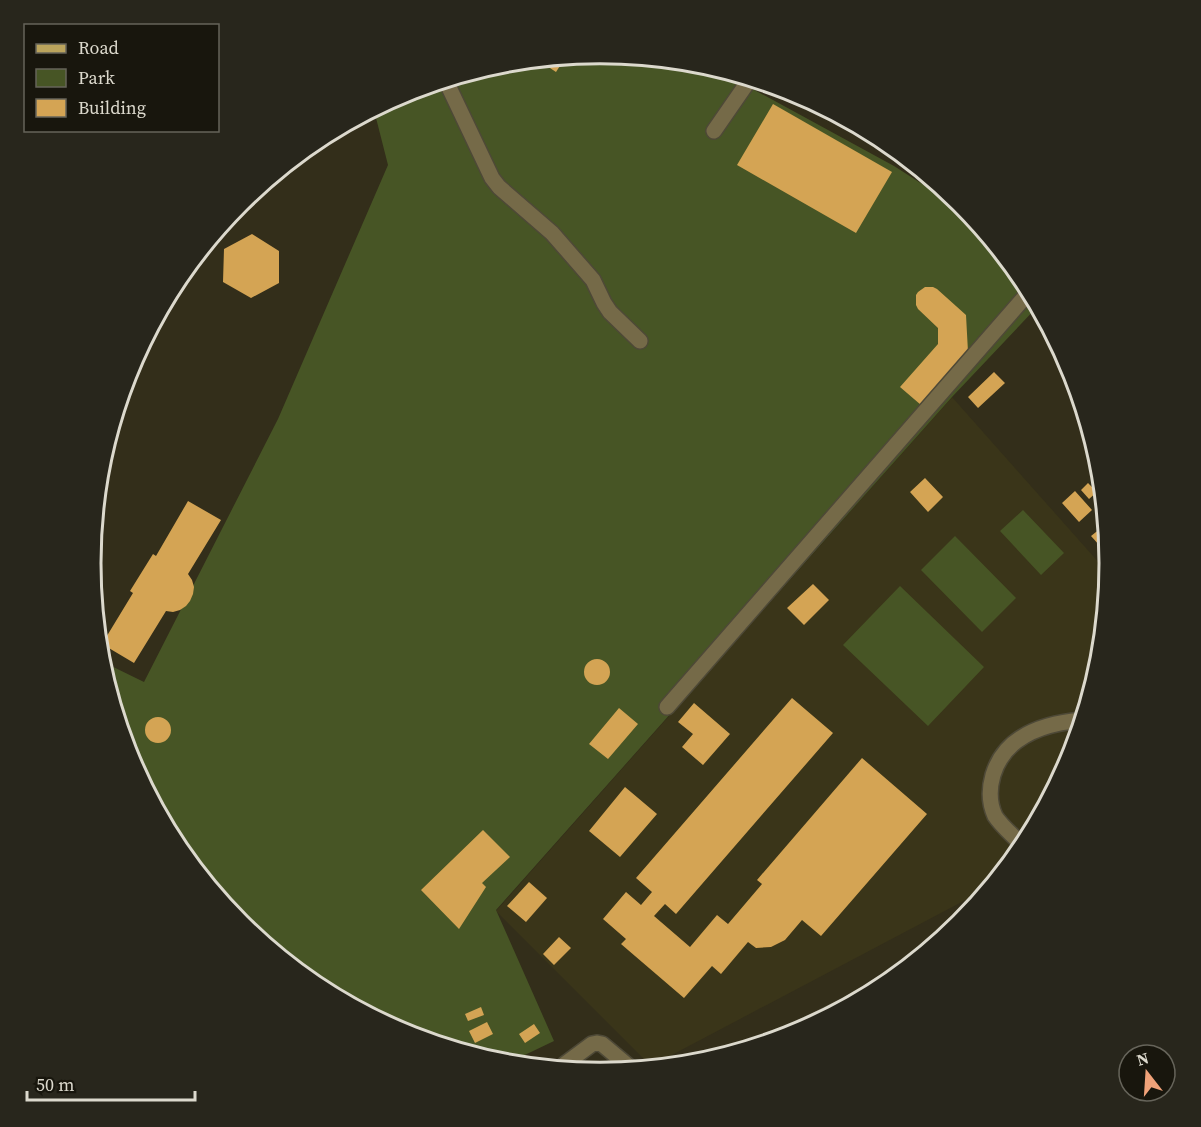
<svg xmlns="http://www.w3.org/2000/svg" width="1201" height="1127" viewBox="0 0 1201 1127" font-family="'Source Serif 4',serif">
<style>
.built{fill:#3a3519}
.green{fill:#475525}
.building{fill:#d4a454}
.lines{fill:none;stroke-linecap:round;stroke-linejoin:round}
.minor-casing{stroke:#4e4937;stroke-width:18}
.major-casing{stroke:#4e4937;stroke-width:18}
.minor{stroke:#756a48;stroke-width:15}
.major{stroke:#bba45c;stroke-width:15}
.rim{fill:none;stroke:#dcd9cd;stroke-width:3}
</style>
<rect width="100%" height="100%" fill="#332e1a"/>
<!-- built -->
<path class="built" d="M952,397l157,177 -9,89 -29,96 -47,88 -32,39 -341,180 -155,-155z"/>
<!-- green -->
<path class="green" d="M601,54l99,10 16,5 178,97 75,48 55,67 14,25 -86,91 -456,513 58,131 -48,23 -101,-30 -88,-47 -77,-63 -63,-78 -47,-88 -29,-97 43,21 134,-263 110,-254 -14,-55 32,-17 95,-29z
M1023,510l41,43 -23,22 -41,-44z
M955,536l61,62 -34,34 -61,-62z
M900,586l84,81 -56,59 -85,-81z"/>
<!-- building -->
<path class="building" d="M565,58l-9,14 -18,-12z
M773,104l119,68 -36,61 -119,-68z
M252,234l27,17v32l-28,15 -28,-16 1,-33z
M925,287h8l4,2 29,26 2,37 -47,53 -21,-18 38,-43v-16l-20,-19 -2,-4v-10l2,-3z
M994,372l11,11 -27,25 -10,-11z
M925,478l18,19 -15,15 -18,-20z
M1088,483l9,9 -8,7 -8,-9z
M1075,491l17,19 -13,12 -17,-19z
M188,501l33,19 -33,54 4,6 2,7 -1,7 -3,7 -4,5 -6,4 -7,2 -7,-1 -32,52 -32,-19 31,-51 -3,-2 23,-37 3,2z
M1106,524l3,25v7l-18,-20z
M813,584l16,16 -25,25 -17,-17z
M584 672a13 13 0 1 1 26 0a13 13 0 1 1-26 0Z
M792,698l41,35 -157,181 -11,-10 -11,12 36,31 27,-32 11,9 34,-40 -5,-4 105,-122 65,56 -106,122 -19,-16 -17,20 -14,7 -15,1 -8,-6 -27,32 -9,-8 -28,32 -63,-54 5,-5 -23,-20 23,-27 15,13 11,-13 -16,-14z
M694,703l36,31 -27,31 -21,-18 11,-13 -15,-12z
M619,708l19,16 -30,35 -19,-15z
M145 730a13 13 0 1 1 26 0a13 13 0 1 1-26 0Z
M625,787l32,27 -37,43 -31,-26z
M483,830l27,27 -28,26 4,4 -27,42 -38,-39z
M529,882l18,16 -21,24 -19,-16z
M559,937l12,11 -17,17 -11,-11z
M481,1007l3,8 -16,6 -3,-7z
M487,1022l6,12 -18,9 -6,-12z
M534,1024l6,9 -15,10 -6,-9z"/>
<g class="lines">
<!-- minor casing -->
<g class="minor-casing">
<path id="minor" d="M446,81l46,97 7,9 53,46 41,47 11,23 6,9 30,29
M714,131l36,-52
M667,707l363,-416
M1024,847c-9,-10 -22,-20 -29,-31 -6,-13 -6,-27 -2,-41 12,-40 52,-52 90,-55
M562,1069l3,-5 27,-20 5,-1 5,1 31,26"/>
</g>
<!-- major casing -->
<g class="major-casing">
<path id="major" d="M782,1038l102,-51"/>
</g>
<!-- minor -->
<use href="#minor" class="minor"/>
<!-- major -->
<use href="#major" class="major"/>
</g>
<!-- crop -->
<path d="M0 0H1201V1127H0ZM101 563a499 499 0 1 1 998 0a499 499 0 1 1-998 0Z" fill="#28261c" fill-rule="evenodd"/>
<path class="rim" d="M101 563a499 499 0 1 1 998 0a499 499 0 1 1-998 0Z"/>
<!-- legend -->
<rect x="24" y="24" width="195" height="108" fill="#18160d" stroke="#66645a" stroke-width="1.5"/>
<rect x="36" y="44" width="30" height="9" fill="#bba45c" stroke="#66645a" stroke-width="1.5"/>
<text x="78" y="54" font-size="18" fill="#dcd9cd">Road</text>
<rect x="36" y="69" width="30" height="18" fill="#475525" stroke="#66645a" stroke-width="1.5"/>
<text x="78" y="84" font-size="18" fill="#dcd9cd">Park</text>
<rect x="36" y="99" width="30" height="18" fill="#d4a454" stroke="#66645a" stroke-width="1.5"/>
<text x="78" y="114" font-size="18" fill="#dcd9cd">Building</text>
<!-- north arrow -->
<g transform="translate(1147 1073) rotate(343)"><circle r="28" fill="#18160d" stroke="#66645a" stroke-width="1.5"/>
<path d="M0-4.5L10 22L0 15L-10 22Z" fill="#f0a279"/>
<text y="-9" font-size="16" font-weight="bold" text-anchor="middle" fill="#dcd9cd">N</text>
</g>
<!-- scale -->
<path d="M27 1091v9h168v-9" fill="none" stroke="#dcd9cd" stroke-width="3"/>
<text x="36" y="1091" font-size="18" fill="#dcd9cd" stroke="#18160d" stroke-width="4.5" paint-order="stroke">50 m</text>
</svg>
